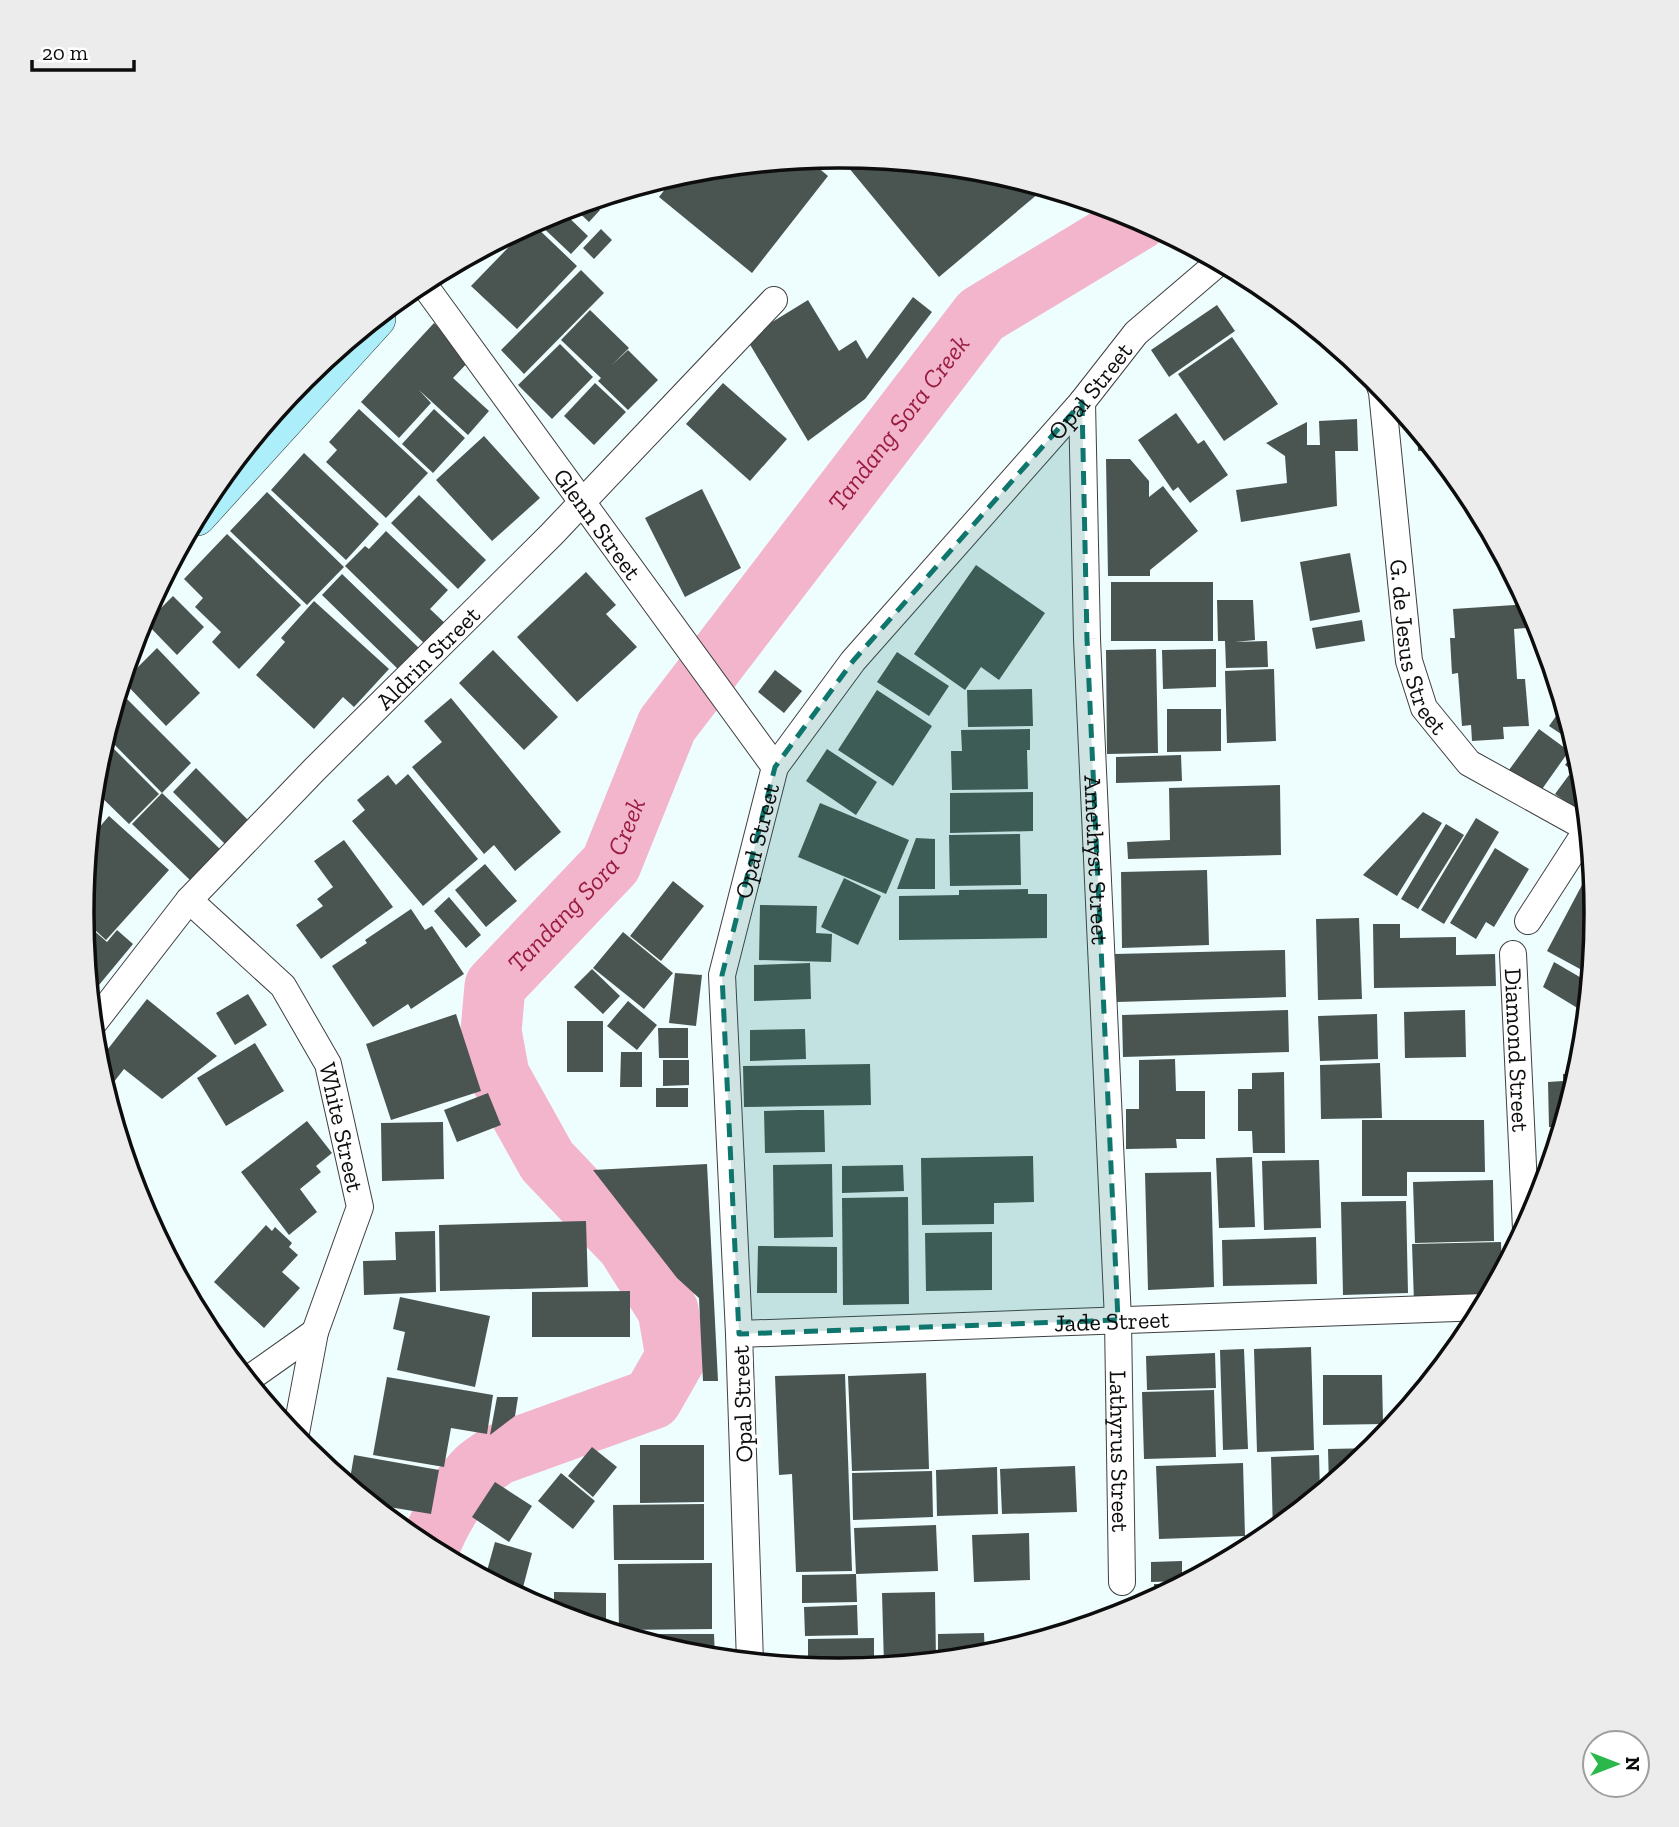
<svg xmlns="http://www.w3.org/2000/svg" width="1679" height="1827" viewBox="0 0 1679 1827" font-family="'Zilla Slab',serif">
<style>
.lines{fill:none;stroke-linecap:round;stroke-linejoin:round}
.river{stroke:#f3b5cb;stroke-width:61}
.building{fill:#4a5551}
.minor-casing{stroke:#404040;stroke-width:28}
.secondary-casing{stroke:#2f2f2f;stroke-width:38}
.minor{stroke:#fff;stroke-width:26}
.secondary{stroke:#aceffb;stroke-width:37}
.marked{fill:#0f766e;fill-opacity:0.2;stroke:#0f766e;stroke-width:5;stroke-dasharray:14 9;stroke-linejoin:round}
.labels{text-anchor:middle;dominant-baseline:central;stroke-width:7;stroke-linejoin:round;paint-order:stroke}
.street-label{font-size:24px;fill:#0d0d0d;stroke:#fff}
.water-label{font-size:26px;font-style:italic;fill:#991c41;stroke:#fff}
.rim{fill:none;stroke:#0d0d0d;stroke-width:3.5}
</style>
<rect width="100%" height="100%" fill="#eefdfe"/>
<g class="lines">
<!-- river -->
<path class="river" id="s1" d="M429,1548c10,-26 27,-55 46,-76 6,-7 15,-11 22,-17l155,-56 24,-42 -8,-47 -41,-65 -80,-84 -48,-86 -8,-44 4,-45 116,-122 56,-139 314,-410 159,-96"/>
</g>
<!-- building -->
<path class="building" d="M839,156l149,15 57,17 -106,89z
M821,158l-6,7 13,11 -76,97 -93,-76 16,-21 17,-5z
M591,201l9,9 -11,12 -16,-15z
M561,210l27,26 -17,18 -35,-33z
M532,223l45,43 -60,63 -46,-43z
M601,229l11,11 -18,19 -11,-11z
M581,270l23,23 -80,81 -23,-24z
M913,297l19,15 -67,87 -57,42 -62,-103 62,-38 31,51 17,-11 11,19z
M1217,305l18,26 -66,46 -18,-27z
M590,310l39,38 -17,17 16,-15 30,30 -30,30 -30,-29 3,-3 -40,-38z
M434,323l38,35 -19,20 36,33 -21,24 -49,-45 12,13 -32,35 -38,-36z
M1232,337l46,67 -54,37 -46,-67z
M560,344l33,33 -41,42 -34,-34z
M595,383l31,29 -32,33 -30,-29z
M723,383l64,56 -37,42 -64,-57z
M359,409l69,64 -42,45 -60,-56 11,-12 -8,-8z
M434,409l31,29 -32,35 -31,-29z
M1176,413l22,31 6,-4 24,35 -38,28 -12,-16 -5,4 -35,-51z
M1357,419l1,32h-23l2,55 -96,16 -5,-32 51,-7 -2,-27 -19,-13 41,-21v23h13l-1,-24z
M1417,430l3,2 14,18 -16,1z
M484,436l56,62 -48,43 -56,-61z
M304,453l75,71 -33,36 -75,-70z
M1106,459h24l19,22v16l14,-11 35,45 -48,39v6h-42z
M702,489l39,79 -56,29 -40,-79z
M267,492l77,75 -37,38 -77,-74z
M419,495l67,65 -28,29 -67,-66z
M386,531l62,59 -18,19 19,18 -20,21 -84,-82 20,-20 4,3z
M227,534l74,71 -62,64 -27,-27 9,-10 -26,-25 8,-9 -19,-19z
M1350,553l10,59 -50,9 -10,-59z
M976,565l69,48 -46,67 -18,-13 -16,23 -51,-36z
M586,572l30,33 -10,9 31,33 -60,55 -60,-65z
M342,574l78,75 -20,22 -78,-76z
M1111,582h102v59h-102z
M173,596l31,31 -27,28 -31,-32z
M1217,600h36l2,40 -20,2 32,-1 1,26 -42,1 -1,-27h-7z
M314,601l75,68 -35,38 -11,-10 -29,32 -58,-54 29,-33 -4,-4z
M1529,604l11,23 -26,2 3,50h8l4,47 -26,1 1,12 -32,2 -1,-16 -9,1 -4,-53 -6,1 -2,-36h5l-2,-29z
M1362,620l3,21 -49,8 -4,-21z
M157,648l43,45 -34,33 -43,-45 6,-20 7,8z
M1156,649l2,104 -51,1 -1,-104z
M1216,649v38l-53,2 -1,-39z
M493,650l65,67 -34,33 -65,-67z
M897,652l52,34 -20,30 -52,-34z
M1551,664l6,18 -12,-9z
M1274,669l2,72 -49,2 -2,-72z
M775,670l27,21 -18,22 -26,-21z
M1032,689l1,37 -65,1 -1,-37z
M877,690l55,36 -39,60 -55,-36z
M119,691l72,72 -29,30 -56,-57z
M451,698l110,134 -46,39 -21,-26 -10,9 -72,-87 30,-25 -18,-21z
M1564,705l4,15 8,24 -27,-18z
M1167,709h54v42l-54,1z
M1030,729v21h-3l1,39 -76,1 -1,-39h11l-1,-21z
M1539,729l30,22 -29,41 -31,-22z
M105,740l54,54 -30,30 -35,-34 3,-25z
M1577,748l5,18 1,12 -18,-13z
M827,749l50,33 -21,33 -50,-34z
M1181,755l1,26 -66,2v-26z
M196,768l53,53 -23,24 -53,-53z
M408,774l70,85 -55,47 -71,-85 13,-11 -8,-10 31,-25 8,10z
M1569,775l15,12 1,6 -11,14 -19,-13z
M1280,785l1,70 -153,4 -1,-17 43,-2 -1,-52z
M1033,792v39l-83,2v-40z
M162,793l59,57 -30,31 -59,-57z
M820,803l89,37 -23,54 -88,-37z
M1423,812l19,11 -45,73 -34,-21z
M109,816l60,54 -63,70 -23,-21 -1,-6 8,-75z
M1476,818l23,14 -55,92 -23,-14z
M1446,824l18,11 -46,74 -17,-10z
M1020,834l1,51 -71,1 -1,-51z
M916,838l19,1v50h-38z
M344,840l49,67 -72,52 -25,-34 27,-19 -6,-7 16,-12 -19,-26z
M1495,848l34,21 -35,58 -8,-5 -10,17 -26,-16z
M485,864l32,37 -31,26 -31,-37z
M1207,870l2,75 -87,3 -1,-76z
M844,878l37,18 -23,49 -37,-18z
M673,881l31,25 -43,55 -31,-25z
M1583,883l11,6 3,25 -6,61 -44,-24z
M1028,889v5h19v44l-148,2v-44l60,-1v-5z
M449,897l32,38 -15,13 -32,-37z
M760,905l57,1 -1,27 16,1 -1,28 -72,-2z
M411,909l14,21 7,-4 32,48 -53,35 -3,-5 -35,23 -41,-61 35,-23 -2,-3z
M1359,918l3,81 -44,1 -2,-81z
M1373,924h27v14l56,-1v18l39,-1 1,32 -122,2z
M92,929l15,13 10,-12 16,14 -39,47 -4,-3 -5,-50z
M623,932l50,41 -29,36 -51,-41z
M1285,950l1,47 -169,5 -2,-48z
M1554,962l36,21 -7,73h-6l2,-47 -36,-22z
M810,963l1,36 -57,2v-36z
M592,969l28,27 -17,18 -29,-27z
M675,973l27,2 -6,51 -27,-3z
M248,994l19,31 -32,20 -19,-32z
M147,999l70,57 -55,43 -38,-30 -18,23 -9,-29z
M628,1001l29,24 -20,25 -30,-24z
M1288,1010l1,42 -166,5 -1,-42z
M1465,1010l1,47 -61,1 -1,-46z
M456,1014l25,77 -90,29 -25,-76z
M1377,1014l1,45 -58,2 -2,-45z
M567,1021h36v51h-36z
M658,1028h30v30h-29z
M805,1029l1,30 -56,2v-31z
M255,1043l29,48 -58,35 -29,-48z
M621,1052h21v35h-22z
M1175,1059l1,32h29v48h-29l1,9 -51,1v-40h13v-49z
M663,1060h26v25l-26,1z
M1380,1063l2,55 -61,1 -1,-54z
M870,1064l1,41 -127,2 -1,-41z
M1284,1072l1,81h-32l-1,-22h-14v-42h14v-16z
M1579,1073l-17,54h-13l-1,-45 15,-1v-7z
M656,1088h32v19h-32z
M488,1093l13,32 -44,17 -13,-32z
M798,1110h26l1,42 -60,1 -1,-42z
M1362,1120h122l1,52h-78v24h-45z
M307,1121l25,32 -16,13 5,6 -21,17 17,23 -28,23 -48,-63z
M443,1122l1,57 -62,2 -1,-58z
M1033,1156l1,46 -40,1v21l-72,1 -1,-67z
M1252,1157l3,70 -36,1 -3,-70z
M1319,1160l2,68 -57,2 -2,-69z
M707,1164l11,217h-15l-4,-83 -22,-20 -84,-108z
M832,1164l1,73 -59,1 -1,-73z
M903,1165l1,26 -62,2v-27z
M1211,1172l3,115 -66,3 -3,-117z
M1493,1180l1,61 -79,2 -2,-61z
M908,1197l1,107 -66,1 -1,-107z
M1406,1201l2,92 -65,2 -2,-93z
M586,1221l2,66 -148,4 -1,-66z
M266,1225l6,6 3,-4 17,16 -3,4 9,8 -16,17 18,16 -36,40 -50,-46z
M435,1231l1,61 -72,3 -1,-34 33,-1 -1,-28z
M992,1232v58l-66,1 -1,-58z
M1316,1237l1,47 -94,2 -1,-46z
M1501,1242l1,31 -15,27 -73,2 -2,-58z
M758,1246l79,1v46h-80z
M630,1291v46h-98v-45z
M400,1297l90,19 -15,71 -78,-17 8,-38 -12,-3z
M193,1302l28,26 -8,9 -3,-3z
M1311,1347l3,103 -57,2 -3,-103z
M1244,1349l4,100 -25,1 -3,-100z
M1215,1353l1,35 -69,2 -1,-34z
M926,1373l3,96 -77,2 -4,-95z
M845,1374l7,197 -56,1 -4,-98 -13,1 -4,-99z
M1323,1375h59l1,49 -60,1z
M387,1377l106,18 -6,39 -36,-6 -7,39 -71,-12z
M1214,1390l2,67 -72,2 -2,-67z
M497,1397h21l-3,19 -25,19z
M640,1445h64v57l-64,1z
M592,1447l25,20 -24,30 -25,-21z
M1376,1448l-1,1 -46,37 -1,-37z
M354,1455l85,15 -8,44 -60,-10 -22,-19z
M1319,1455l1,39 -47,39 -2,-76z
M1243,1463l2,73 -86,3 -3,-73z
M1075,1466l2,46 -75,2 -2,-45z
M997,1467l1,47 -61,2 -1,-46z
M932,1471l1,46 -80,3 -1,-47z
M561,1473l34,28 -22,28 -35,-28z
M495,1482l37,24 -23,36 -37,-25z
M704,1504v56h-90l-1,-55z
M936,1525l2,46 -82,3 -2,-46z
M1029,1533l1,47 -56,2 -2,-47z
M495,1542l37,11 -11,42 -8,-1 -28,-16z
M1182,1561v20l-31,1v-20z
M712,1563v66l-93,1 -1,-66z
M856,1574l1,28 -55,1v-28z
M1154,1584h30l-30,16z
M554,1592l52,1v37l-52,-16z
M935,1592l1,69 -52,5 -2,-73z
M857,1605l1,30 -53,1 -1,-29z
M984,1633l1,23 -47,5v-27z
M635,1634h79l1,24 -24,-2 -69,-21z
M874,1638v29l-35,4 -31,-3v-29z"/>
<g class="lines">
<!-- minor casing -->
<g class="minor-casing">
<g id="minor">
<path id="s2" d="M422,282l353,485"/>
<path id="s3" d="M1379,383l3,9 27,269 15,47 45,55 119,66"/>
<path id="s4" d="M1082,402l5,237 31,681 4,262"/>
<path id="s5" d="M189,900l94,86 45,78 32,143 -45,125 -20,106"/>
<path d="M1528,921l60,-93"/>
<path id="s6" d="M1513,954l13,275"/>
<path id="s7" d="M93,1024l96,-124 125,-130 237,-235 223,-235"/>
<path id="s8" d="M739,1334l745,-27"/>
<path d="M247,1380l68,-48"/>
<path id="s9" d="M750,1662l-11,-328 -17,-359 53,-208 78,-106 229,-259 54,-69 83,-71"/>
</g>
</g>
<!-- secondary casing -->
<g class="secondary-casing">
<path id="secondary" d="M197,517l180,-198"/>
</g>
<!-- minor -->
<use href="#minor" class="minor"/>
<!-- secondary -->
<use href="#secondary" class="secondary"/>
</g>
<!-- marked area -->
<path class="marked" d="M1082,402l5,237 31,681 -379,14 -17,-359 53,-208 78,-106z"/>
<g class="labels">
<!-- street labels -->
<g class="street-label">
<text stroke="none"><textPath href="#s9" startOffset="1393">Opal Street</textPath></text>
<text stroke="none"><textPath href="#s2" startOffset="299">Glenn Street</textPath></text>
<text stroke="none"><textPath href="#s3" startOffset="268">G. de Jesus Street</textPath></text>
<text stroke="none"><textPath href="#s7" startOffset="497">Aldrin Street</textPath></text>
<text stroke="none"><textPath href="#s9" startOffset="826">Opal Street</textPath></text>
<text stroke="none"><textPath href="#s4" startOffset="458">Amethyst Street</textPath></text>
<text stroke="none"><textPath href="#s6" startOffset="96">Diamond Street</textPath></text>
<text stroke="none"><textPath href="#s5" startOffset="282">White Street</textPath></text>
<text stroke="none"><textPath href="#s8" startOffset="373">Jade Street</textPath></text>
<text transform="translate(742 1404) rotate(-92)">Opal Street</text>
<text stroke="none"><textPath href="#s4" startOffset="1050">Lathyrus Street</textPath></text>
</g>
<!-- water labels -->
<g class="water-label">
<text stroke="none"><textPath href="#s1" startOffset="1458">Tandang Sora Creek</textPath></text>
<text stroke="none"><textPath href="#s1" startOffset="891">Tandang Sora Creek</textPath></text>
</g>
</g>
<!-- crop -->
<path d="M0 0H1679V1827H0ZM94 913a745 745 0 1 1 1490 0a745 745 0 1 1-1490 0Z" fill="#ececec" fill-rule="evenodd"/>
<path class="rim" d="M94 913a745 745 0 1 1 1490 0a745 745 0 1 1-1490 0Z"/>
<!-- north arrow -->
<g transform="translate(1616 1764) rotate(90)"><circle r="33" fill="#ffffff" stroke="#9e9e9e" stroke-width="2"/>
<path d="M0-5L12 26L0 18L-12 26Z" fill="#2bb74a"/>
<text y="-10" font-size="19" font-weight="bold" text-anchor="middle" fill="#0d0d0d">N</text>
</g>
<!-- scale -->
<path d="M32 60v10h102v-10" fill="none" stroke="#0d0d0d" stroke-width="3.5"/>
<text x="42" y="60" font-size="21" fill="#0d0d0d" stroke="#ffffff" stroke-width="5" paint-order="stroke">20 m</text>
</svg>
